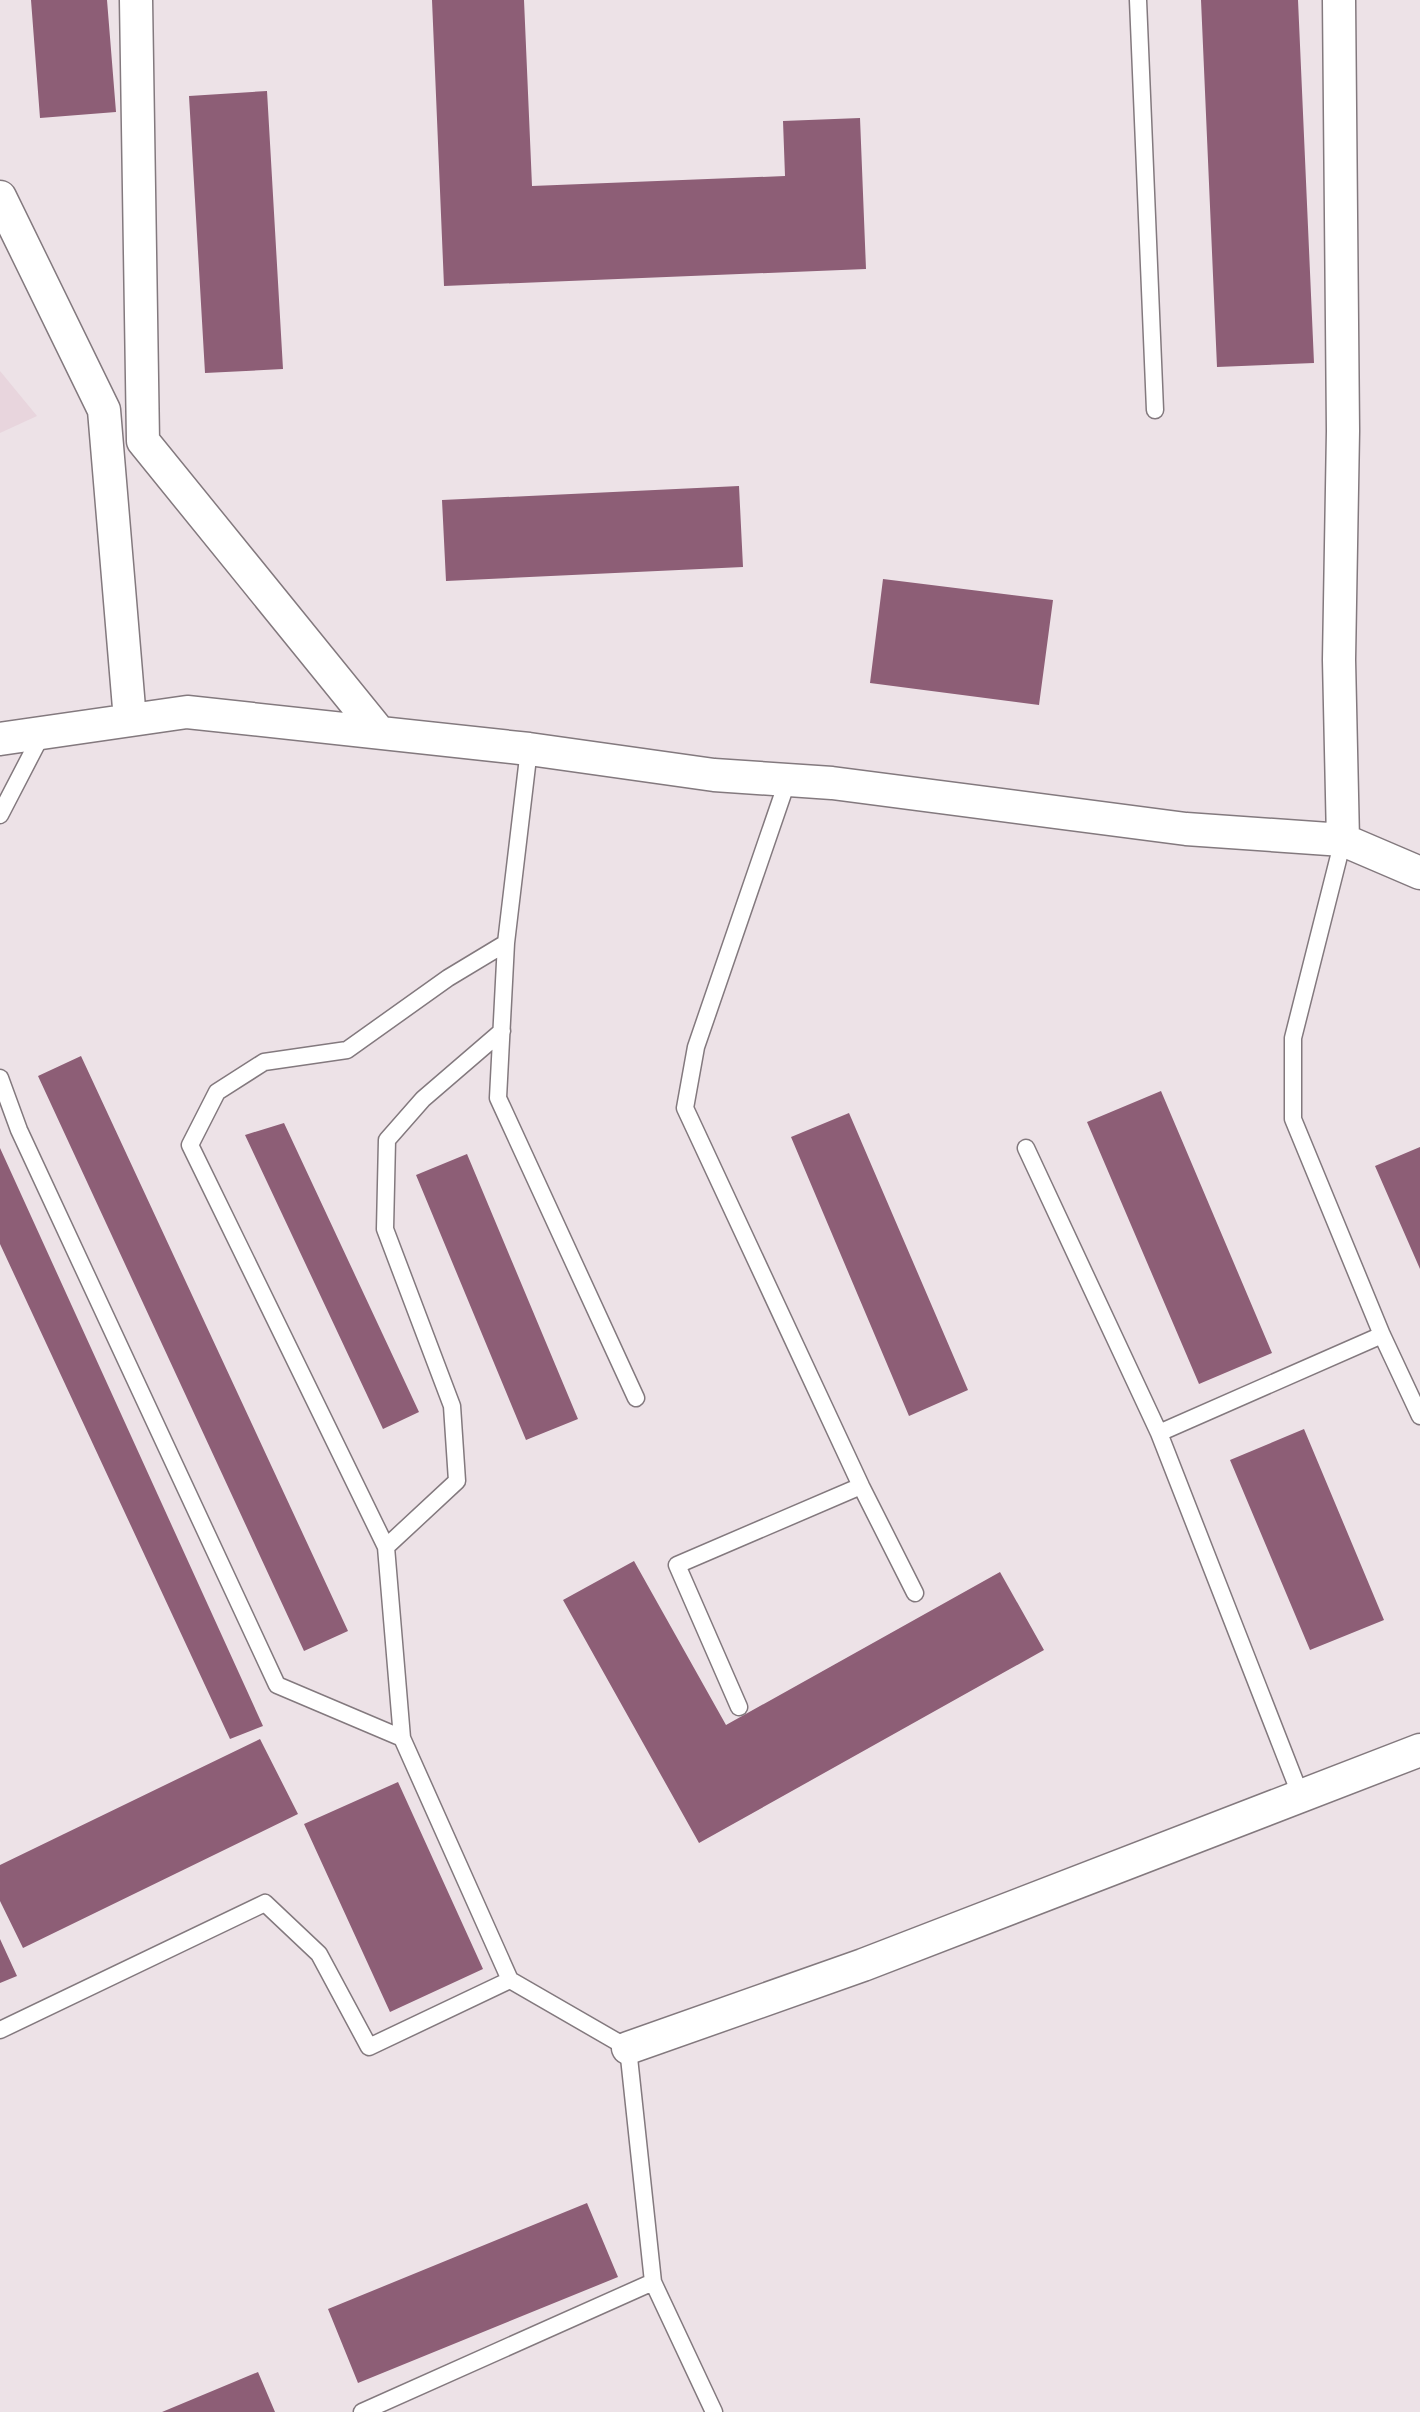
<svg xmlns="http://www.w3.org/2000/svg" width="1420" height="2412" viewBox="0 0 1420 2412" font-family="'Alegreya Sans',sans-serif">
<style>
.built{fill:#e8d5dd}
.building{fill:#8d5e76}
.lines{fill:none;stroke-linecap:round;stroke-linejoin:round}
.lane-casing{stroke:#83797e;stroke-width:19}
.street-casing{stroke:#83797e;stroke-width:35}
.lane{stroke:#fff;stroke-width:16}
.street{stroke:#fff;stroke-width:32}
</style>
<rect width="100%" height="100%" fill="#ede2e7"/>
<!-- built -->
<path class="built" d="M0,371l37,45 -37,17z"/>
<!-- building -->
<path class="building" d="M31,0h76l9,112 -76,6z
M432,0h92l8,186 253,-10 -2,-55 77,-3 6,151 -422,17z
M1201,0h97l16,363 -97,4z
M267,91l16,278 -78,4 -16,-277z
M739,486l4,81 -297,14 -4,-81z
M883,579l170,21 -14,105 -169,-22z
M81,1056l267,575 -44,20 -266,-575z
M1161,1091l111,262 -73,31 -112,-262z
M849,1113l119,277 -59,26 -118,-279z
M284,1123l135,289 -36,17 -138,-294z
M1420,1147v122l-45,-103z
M0,1148l263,578 -33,13 -230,-495z
M467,1154l111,265 -52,21 -110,-265z
M1304,1429l80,191 -74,30 -80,-190z
M634,1561l92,164 274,-153 44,78 -345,193 -136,-243z
M260,1739l38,75 -275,134 -23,-47v-36z
M398,1782l85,187 -93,43 -86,-188z
M0,1939l17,37 -17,7z
M587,2203l31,74 -260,106 -30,-74z
M258,2372l17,40h-113z"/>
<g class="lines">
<!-- lane casing -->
<g class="lane-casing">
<path id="lane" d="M1138,0l17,410
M787,782l-91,265 -11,61 176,378 54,107
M0,815l43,-83
M1343,840l-50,198v81l89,216 38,81
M506,943l-8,155 138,300
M0,1078l19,52 258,555 125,53
M1026,1148l133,285 141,361
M1159,1433l223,-98
M386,1547l71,-66 -5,-75 -67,-177 2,-89 36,-41 79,-68
M739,1707l-62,-142 184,-79
M510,1980l-108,-242 -16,-191 -196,-402 27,-53 47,-30 83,-12 101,-72 58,-35 23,-194
M0,2030l265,-127 54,51 50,93 141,-67 118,68 25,234 -291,130
M653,2282l61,130"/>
</g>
<!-- street casing -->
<g class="street-casing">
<path id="street" d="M136,0l7,441 236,291
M0,197l104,213 26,310
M0,739l187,-27 342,37 185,26 118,8 354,46 157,11 -4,-180 4,-229 -4,-431
M1343,840l77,33
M628,2048l235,-83 557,-215"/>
</g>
<!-- lane -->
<use href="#lane" class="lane"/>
<!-- street -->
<use href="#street" class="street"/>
</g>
</svg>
